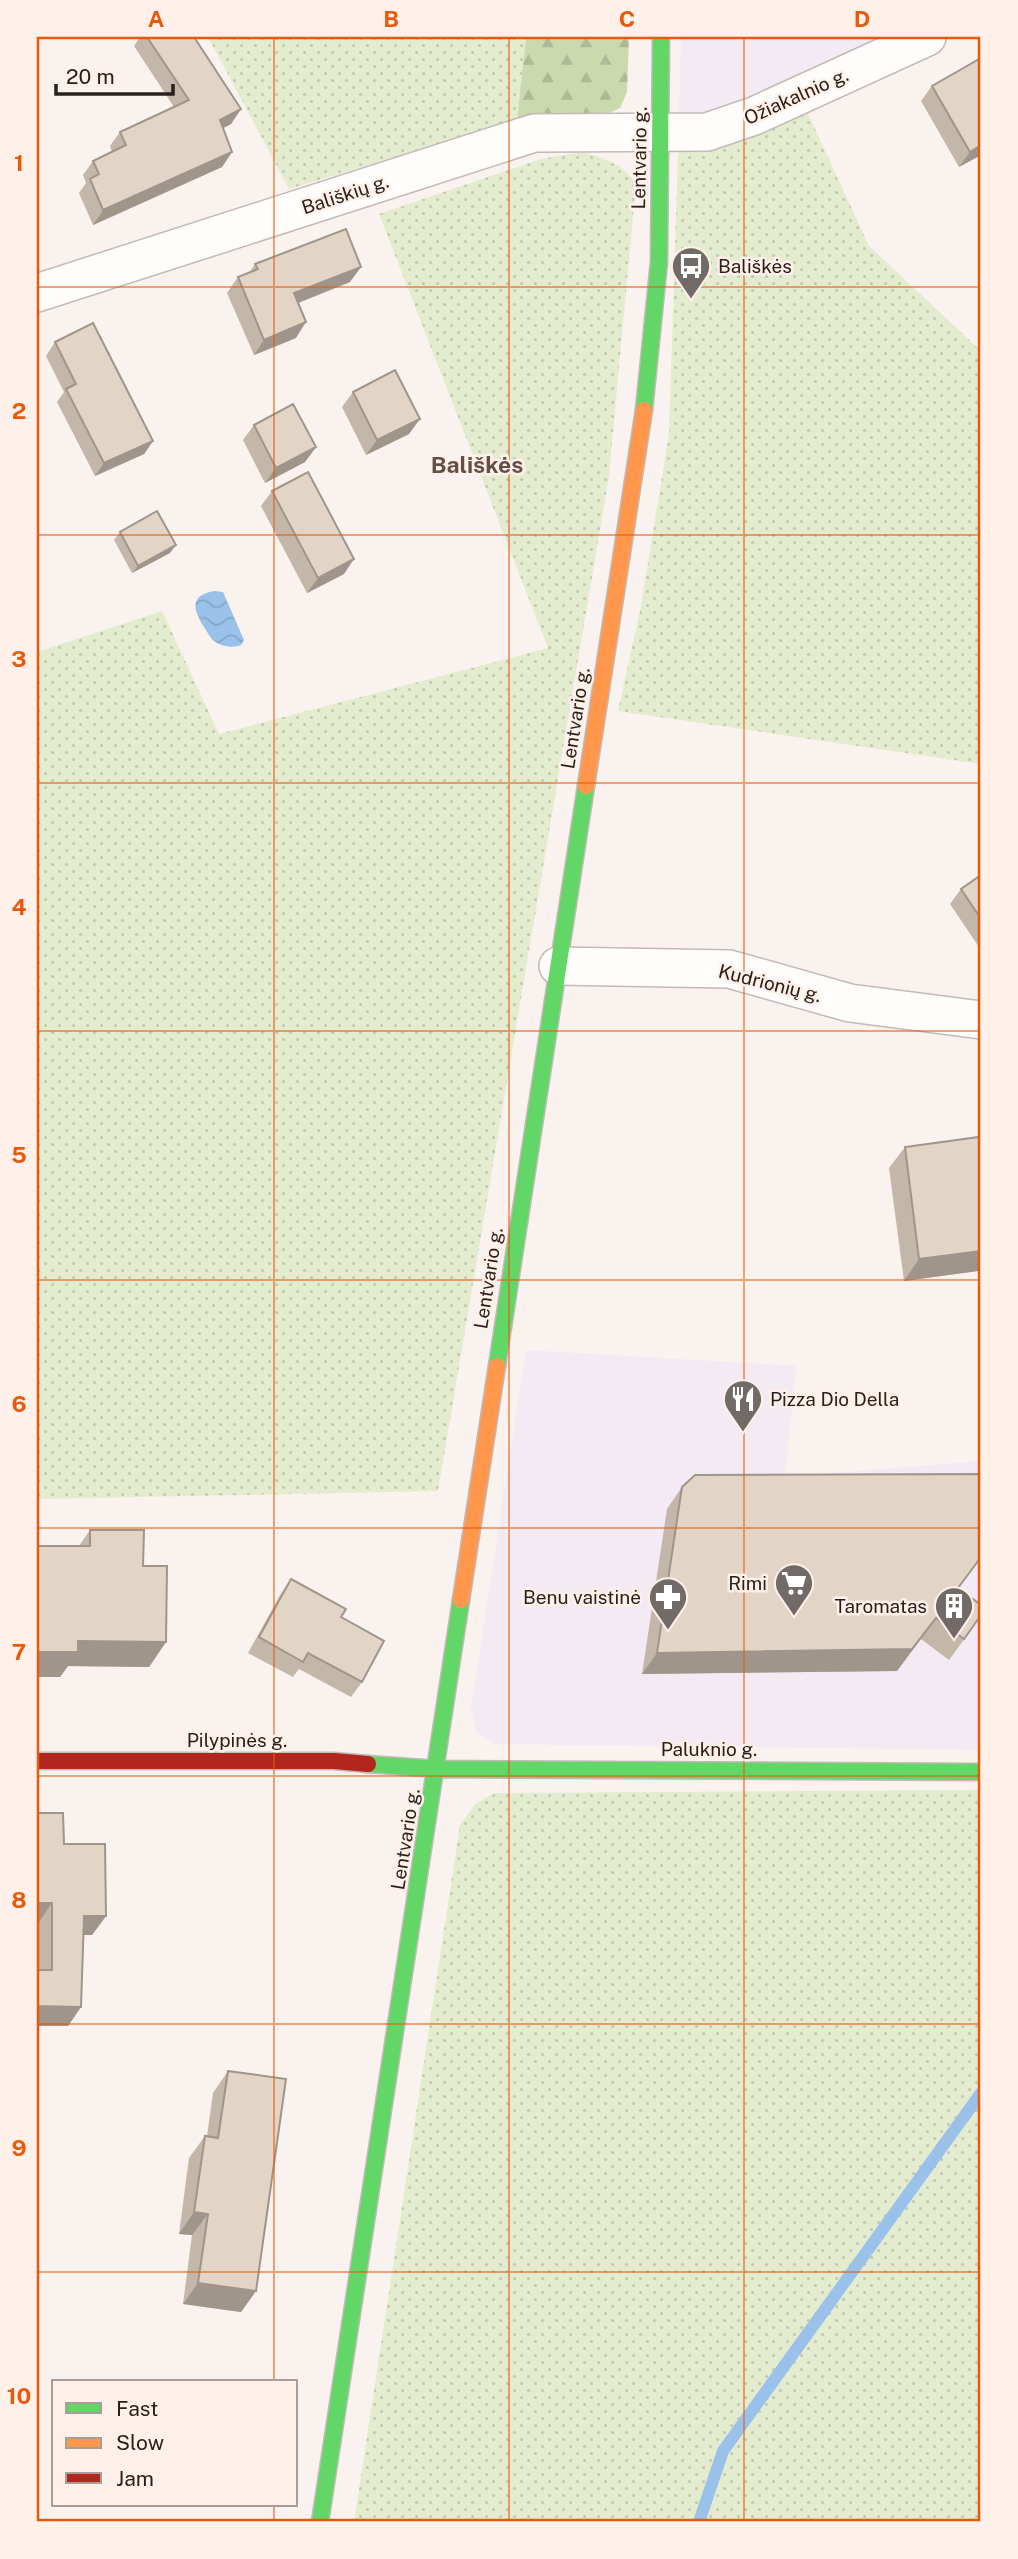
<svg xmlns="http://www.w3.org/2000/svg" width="1018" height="2559" viewBox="0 0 1018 2559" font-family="'Public Sans',sans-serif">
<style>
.commercial{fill:#f4eaf4}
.grass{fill:url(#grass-dots)}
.forest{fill:url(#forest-firs)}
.water{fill:url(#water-waves)}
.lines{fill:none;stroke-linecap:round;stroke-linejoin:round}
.stream{stroke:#9ac1e9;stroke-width:12}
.street-casing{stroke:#c2bab7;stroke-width:40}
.fast-casing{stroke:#c2bab7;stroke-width:19}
.slow-casing{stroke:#c2bab7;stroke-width:19}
.jam-casing{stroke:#c2bab7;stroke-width:19}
.street{stroke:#fefdfc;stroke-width:37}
.fast{stroke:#63d668;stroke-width:16}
.slow{stroke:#ff974d;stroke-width:16}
.jam{stroke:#b3261e;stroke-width:16}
.wall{fill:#c3b7aa}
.shaded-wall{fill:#9f958b}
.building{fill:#e3d5c6;stroke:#9f958b;stroke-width:2}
.grid{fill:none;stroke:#e8590c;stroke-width:2;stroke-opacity:0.55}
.labels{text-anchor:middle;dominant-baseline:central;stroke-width:5;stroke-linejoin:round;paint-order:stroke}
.street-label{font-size:19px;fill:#29201c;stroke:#fff0e9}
.poi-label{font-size:19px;fill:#29201c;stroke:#fff0e9;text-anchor:end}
.quarter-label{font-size:23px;font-weight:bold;fill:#644f46;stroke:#fff0e9}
.neatline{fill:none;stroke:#e8590c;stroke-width:2.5}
.grid-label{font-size:23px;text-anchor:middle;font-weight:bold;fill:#e8590c}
</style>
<defs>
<pattern id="grass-dots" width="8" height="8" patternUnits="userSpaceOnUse" patternTransform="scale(1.75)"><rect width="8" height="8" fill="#e4ecd0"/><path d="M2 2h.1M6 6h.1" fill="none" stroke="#c4cab2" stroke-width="1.8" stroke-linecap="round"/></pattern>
<pattern id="forest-firs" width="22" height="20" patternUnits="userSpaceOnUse" patternTransform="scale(1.75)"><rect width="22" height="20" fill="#cbd9ae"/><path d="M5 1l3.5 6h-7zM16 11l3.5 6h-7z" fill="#aeba95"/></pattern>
<pattern id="water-waves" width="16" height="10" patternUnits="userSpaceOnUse" patternTransform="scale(1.75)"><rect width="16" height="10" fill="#9ac1e9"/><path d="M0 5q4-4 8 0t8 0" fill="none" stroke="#85a6c7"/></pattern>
</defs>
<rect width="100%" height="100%" fill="#faf2ee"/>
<!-- commercial -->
<path class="commercial" d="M681,37h230l-108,66 -125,49z
M526,1350l270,16 -11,111 196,-16v289l-486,-6 -18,-11 -6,-24z"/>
<!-- grass -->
<path class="grass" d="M208,37h318l-9,84 -228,68z
M803,103l66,143 112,105v413l-363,-53 23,-105 28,-172 9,-281z
M582,152c23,6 40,11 54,32l-27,292 -171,1015 -401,8v-847l125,-41 57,123 329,-86 -169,-434 162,-55z
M981,1790v732h-627l106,-697 15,-21 20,-11z"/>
<!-- forest -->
<path class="forest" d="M526,37h103l-2,55 -7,16 -11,5 -92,8z"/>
<!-- water -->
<path class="water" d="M215,591l8,1 21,48 -3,5c-8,3 -19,2 -27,-4 -4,-3 -7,-10 -10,-14 -11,-18 -15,-32 11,-36z"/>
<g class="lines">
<!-- stream -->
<path class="stream" d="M699,2522l24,-71 258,-358"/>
<!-- street casing -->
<g class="street-casing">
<path id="street" d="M37,293l497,-160 173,-1 47,-16 173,-79
M558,966l171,3 121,34 131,17"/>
</g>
<!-- fast casing -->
<g class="fast-casing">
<path id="fast" d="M644,410l15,-148 2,-225
M497,1366l89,-580
M368,1764l69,5 544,3
M320,2522l141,-922"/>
</g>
<!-- slow casing -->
<g class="slow-casing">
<path id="slow" d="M586,786l58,-376
M461,1600l36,-234"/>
</g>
<!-- jam casing -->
<g class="jam-casing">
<path id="jam" d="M37,1761h297l34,3"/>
</g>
<!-- street -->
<use href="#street" class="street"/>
<!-- fast -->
<use href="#fast" class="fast"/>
<!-- slow -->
<use href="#slow" class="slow"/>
<!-- jam -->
<use href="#jam" class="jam"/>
</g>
<!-- wall -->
<path class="wall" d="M140,37h54l47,72 -10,15 -8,4 9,24 -10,15 -129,58 -14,-32 7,-10 -3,-8 10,-14 19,-9 -2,-6 10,-14 54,-25 -40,-61z
M932,86l49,69 -22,12 -38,-66z
M255,264l95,18 -52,21 -2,35 -42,17 -27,-62 11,-16 11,-4z
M55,342l98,99 -9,13 -49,22 -38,-74 7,-10 -18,-36z
M353,392l56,42 -43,21 -24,-48z
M254,425l62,22 -11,15 -40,21 -22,-43z
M272,491l72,83 -37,19 -46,-87z
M120,532l50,21 -38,20 -18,-33z
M981,875v75l-31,-46 11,-15z
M905,1147l73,124 -74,10 -15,-113z
M682,1487l277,102 22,27 -32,44 -28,-21 -24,32 -255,3 25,-165z
M90,1530l53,36 23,76 -17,25 -81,-1 -8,11h-23v-131h42z
M291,1579l50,38 21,65 -11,15 -52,-28 -6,8 -45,-24 32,-58z
M37,1813l27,31 42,72 -14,19h-9l-2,72 -13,19 -30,-56 1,-48h-2z
M228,2071l28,220 -15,21 -58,-8 9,-69 -13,-1 10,-76 16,-22h2l6,-43z"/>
<!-- shaded-wall -->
<path class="shaded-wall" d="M241,109l-10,15 -21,11 10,-15z
M981,145v10l-22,12 11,-15z
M232,152l-10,15 -129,58 10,-15z
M361,267l-11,15 -67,27 11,-16z
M306,322l-10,16 -42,17 10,-15z
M420,419l-11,15 -43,21 11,-15z
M153,441l-9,13 -49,22 9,-13z
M316,447l-11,15 -40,21 11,-15z
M176,545l-6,8 -38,20 6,-7z
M354,559l-10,15 -37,19 11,-15z
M981,1251v15l-3,5 -74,10 15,-22z
M936,1618l-39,53 -255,3 15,-21z
M78,1641l88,1 -17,25 -81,-1 -8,11h-23v-25z
M37,1903h15l-13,19h-2z
M84,1916h22l-14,19h-22z
M37,2006l44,1 -13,19h-31z
M194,2212l14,2 -16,21 -13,-1z
M198,2283l58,8 -15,21 -58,-8z"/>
<!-- building -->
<path class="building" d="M147,37h47l47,72 -21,11 12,32 -129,58 -13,-31 9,-5 -6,-13 33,-16 -6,-13 69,-32z
M981,58v87l-11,7 -38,-66z
M346,229l15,38 -67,26 12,29 -42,18 -26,-63 20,-8 -3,-5z
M93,323l60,118 -49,22 -38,-74 10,-5 -21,-42z
M395,370l25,49 -43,21 -24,-48z
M293,404l23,43 -40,21 -22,-43z
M308,472l46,87 -36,19 -46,-87z
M157,511l19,34 -38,21 -18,-34z
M981,875v44l-20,-30z
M979,1137l2,16v98l-62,8 -14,-112z
M981,1474v83l-23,31 23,17v10l-17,24 -28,-21 -24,31 -255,4 25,-166 13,-12z
M90,1530h54l-1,36h24l-1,76 -88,-1v11h-41v-106h53z
M291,1579l55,30 -5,8 43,24 -22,41 -54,-29 -5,9 -44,-25z
M37,1813h26l1,31h41l1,72h-22l-3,91 -44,-1v-36h15v-67h-15z
M228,2071l58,8 -30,212 -58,-8 10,-69 -14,-2 11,-76 13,2z"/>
<!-- grid -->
<path class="grid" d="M274,37v2345M509,37v2485M744,37v2485M37,287h944M37,535h944M37,783h944M37,1031h944M37,1280h944M37,1528h944M37,1776h944M37,2024h944M37,2272h944M274,2505v17"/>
<!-- icons -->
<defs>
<g id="bus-pin" transform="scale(2.0125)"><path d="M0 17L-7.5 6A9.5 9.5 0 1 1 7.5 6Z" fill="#726a66" stroke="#fff0e9"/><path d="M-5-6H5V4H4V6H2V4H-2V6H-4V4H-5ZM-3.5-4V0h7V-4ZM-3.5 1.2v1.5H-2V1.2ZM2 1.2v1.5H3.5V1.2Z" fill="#fff"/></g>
<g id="restaurant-pin" transform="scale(2.0125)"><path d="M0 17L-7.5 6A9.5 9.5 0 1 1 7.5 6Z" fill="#726a66" stroke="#fff0e9"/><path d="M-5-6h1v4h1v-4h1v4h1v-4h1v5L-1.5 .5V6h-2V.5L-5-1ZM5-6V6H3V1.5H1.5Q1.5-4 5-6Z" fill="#fff"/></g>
<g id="supermarket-pin" transform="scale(2.0125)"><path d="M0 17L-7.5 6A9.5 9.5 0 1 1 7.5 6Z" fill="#726a66" stroke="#fff0e9"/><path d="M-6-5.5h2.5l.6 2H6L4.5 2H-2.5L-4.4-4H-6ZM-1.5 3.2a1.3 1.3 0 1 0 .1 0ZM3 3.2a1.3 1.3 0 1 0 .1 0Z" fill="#fff"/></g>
<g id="pharmacy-pin" transform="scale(2.0125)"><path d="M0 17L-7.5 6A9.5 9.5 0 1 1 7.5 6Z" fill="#726a66" stroke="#fff0e9"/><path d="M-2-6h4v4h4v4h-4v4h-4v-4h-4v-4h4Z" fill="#fff"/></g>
<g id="building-pin" transform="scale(2.0125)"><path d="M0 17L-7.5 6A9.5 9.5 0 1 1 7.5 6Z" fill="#726a66" stroke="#fff0e9"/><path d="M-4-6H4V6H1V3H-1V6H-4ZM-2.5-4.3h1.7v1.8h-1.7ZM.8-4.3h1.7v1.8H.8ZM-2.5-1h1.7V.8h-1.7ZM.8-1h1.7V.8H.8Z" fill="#fff"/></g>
</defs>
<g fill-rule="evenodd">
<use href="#bus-pin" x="691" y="266"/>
<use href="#restaurant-pin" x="743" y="1399"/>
<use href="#supermarket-pin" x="794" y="1583"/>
<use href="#pharmacy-pin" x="668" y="1597"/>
<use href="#building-pin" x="954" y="1606"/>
</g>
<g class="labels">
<!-- street labels -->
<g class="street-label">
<text transform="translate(796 96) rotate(-24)">Ožiakalnio g.</text>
<text transform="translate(639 158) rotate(-89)">Lentvario g.</text>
<text transform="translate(345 194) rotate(-18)">Bališkių g.</text>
<text transform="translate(575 718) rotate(-81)">Lentvario g.</text>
<text transform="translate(770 983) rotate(14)">Kudrionių g.</text>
<text transform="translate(488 1278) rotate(-81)">Lentvario g.</text>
<text x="237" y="1740">Pilypinės g.</text>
<text x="709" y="1749">Paluknio g.</text>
<text transform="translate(405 1839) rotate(-81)">Lentvario g.</text>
</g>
<!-- poi labels -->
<g class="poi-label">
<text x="718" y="266" text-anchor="start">Bališkės</text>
<text x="770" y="1399" text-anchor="start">Pizza Dio Della</text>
<text x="767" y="1583">Rimi</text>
<text x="641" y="1597">Benu vaistinė</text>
<text x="927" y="1606">Taromatas</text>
</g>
<!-- quarter labels -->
<g class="quarter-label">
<text x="477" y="464">Bališkės</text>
</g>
</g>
<!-- border -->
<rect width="1018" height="2559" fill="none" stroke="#fff0e9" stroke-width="77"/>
<!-- legend -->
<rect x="52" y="2380" width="245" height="126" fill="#fff0e9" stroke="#a99d97" stroke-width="2"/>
<rect x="66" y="2403" width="35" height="10" fill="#63d668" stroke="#a99d97" stroke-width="2"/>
<text x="116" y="2416" font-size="21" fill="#29201c">Fast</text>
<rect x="66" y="2438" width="35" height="10" fill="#ff974d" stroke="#a99d97" stroke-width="2"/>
<text x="116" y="2450" font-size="21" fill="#29201c">Slow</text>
<rect x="66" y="2473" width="35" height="10" fill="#b3261e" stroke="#a99d97" stroke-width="2"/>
<text x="116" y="2486" font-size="21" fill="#29201c">Jam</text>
<!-- scale -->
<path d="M56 84v10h117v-10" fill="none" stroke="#29201c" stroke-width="3.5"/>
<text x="66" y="84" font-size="21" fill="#29201c" stroke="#fff0e9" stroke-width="5" paint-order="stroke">20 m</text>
<rect x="38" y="38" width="941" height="2482" class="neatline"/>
<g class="grid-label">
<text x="156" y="27">A</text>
<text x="391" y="27">B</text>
<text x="627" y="27">C</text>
<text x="862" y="27">D</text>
<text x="19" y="171">1</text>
<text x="19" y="419">2</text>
<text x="19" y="667">3</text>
<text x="19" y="915">4</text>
<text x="19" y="1163">5</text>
<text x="19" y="1412">6</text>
<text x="19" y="1660">7</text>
<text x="19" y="1908">8</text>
<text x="19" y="2156">9</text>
<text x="19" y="2404">10</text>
</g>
</svg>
